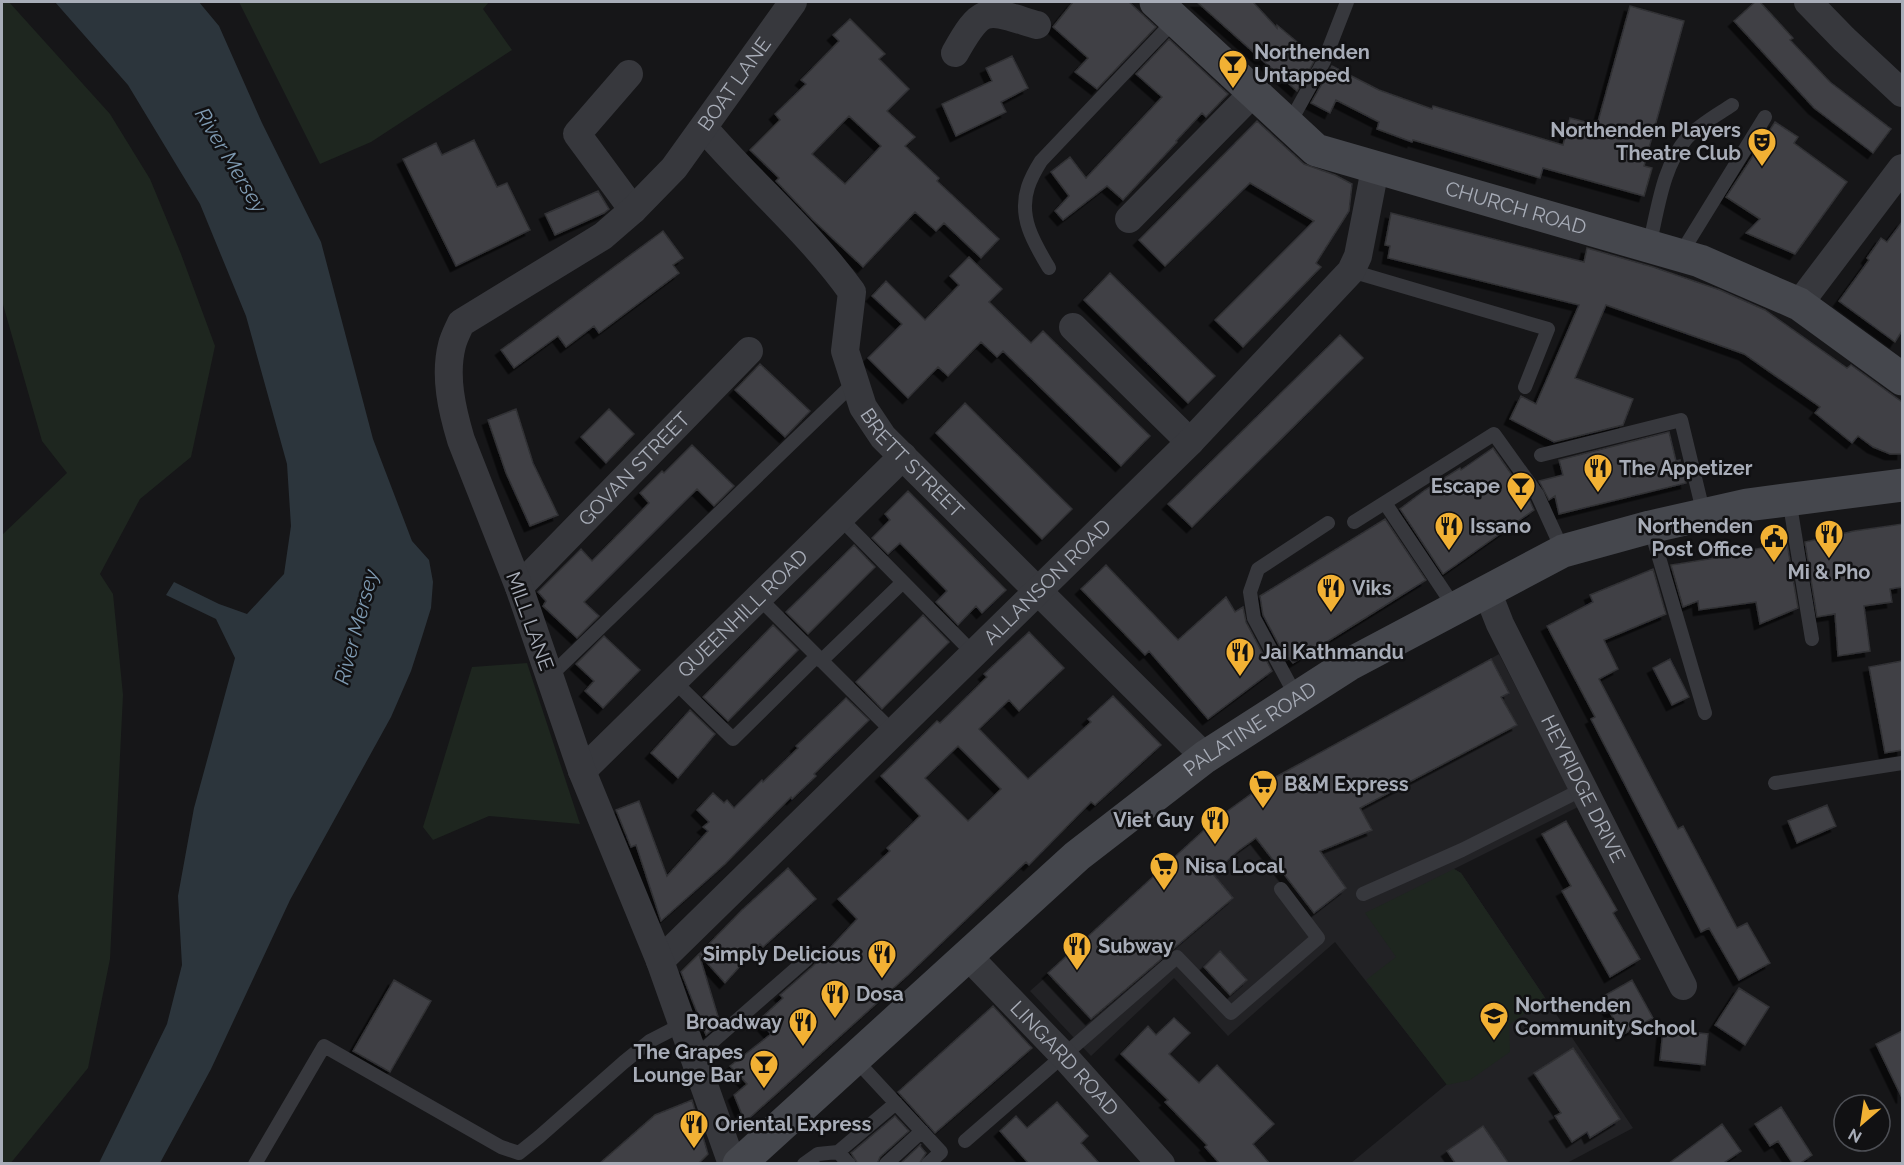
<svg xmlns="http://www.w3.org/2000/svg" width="1904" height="1165" viewBox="0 0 1904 1165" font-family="Raleway,sans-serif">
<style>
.built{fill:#222225}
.green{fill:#1e261f}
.water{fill:#2c353c}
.building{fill:#404145;stroke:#303034;stroke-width:1.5;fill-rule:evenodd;filter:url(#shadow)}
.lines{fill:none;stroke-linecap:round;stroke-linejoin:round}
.service{stroke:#37383d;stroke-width:14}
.minor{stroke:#37383d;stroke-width:28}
.secondary{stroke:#45474d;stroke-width:33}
.labels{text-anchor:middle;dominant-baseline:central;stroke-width:5;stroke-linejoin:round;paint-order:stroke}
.poi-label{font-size:20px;font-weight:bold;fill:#a8adb8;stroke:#111113;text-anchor:start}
.street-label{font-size:20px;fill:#a8adb8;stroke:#111113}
.water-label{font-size:21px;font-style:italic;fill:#7f9bb3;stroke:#111113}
</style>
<defs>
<filter id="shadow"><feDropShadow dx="-5.5" dy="5.5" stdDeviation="0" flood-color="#0009"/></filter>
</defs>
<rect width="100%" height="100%" fill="#161618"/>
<!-- built -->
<path class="built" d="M1499,654l79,153 -124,62 7,4 172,255 -66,35h-216l96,-79 -112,-142 -107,94 -54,-58 -83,78 -61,-65 101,-89 211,-161z"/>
<!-- green -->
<path class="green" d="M2,2h7l101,112 40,65 31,75 34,92 -24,111 -51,42 -40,75 13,20 10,101 -13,264 -22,109 -78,96 -8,-1v-628l65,-62 -25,-32 -40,-140z
M239,2h250l-6,7 29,41 -141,92 -51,22z
M527,663l53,161 -91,-8 -56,24 -10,-13 49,-160z
M1454,869l7,4 84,125 -36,27 1,27 -40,28 -23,5 -81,-105 30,-23 -31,-44z"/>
<!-- water -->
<path class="water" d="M55,2h144l20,24 43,97 59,119 52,197 39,102 17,19 4,22 -2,26 -9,29 -11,34 -20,46 -101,183 -79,169 -51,94h-61l68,-139 15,-59 -4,-69 16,-88 41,-150 -19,-39 -50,-24 8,-13 45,22 28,10 37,-40 7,-48 -4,-62 -41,-148 -46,-112 -72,-119z"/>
<!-- building -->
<path class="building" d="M1073,2h56l27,25 -59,62 -22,-17 13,-14 -35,-31z
M1197,2h56l24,26v-3l39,33 -19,33z
M1755,2h5l33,36 -3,2 40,42 61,47 -18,24 -59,-45 -80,-87z
M1630,6l54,15 -40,145 8,2 -8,28 -101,-28 -3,10 -127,-38 -1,2 -35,-13 2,-7 -43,-22 -6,13 -19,-10 21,-37 47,24 53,19 1,-3 130,39 7,-27 27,7z
M850,19l35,35 -6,5 30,30 -22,22 28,26 -10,9 34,32 -2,3 62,58 -18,19 -37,-35 -8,8 -21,-19 -52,55 -50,-47 -37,-39 3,-3 -29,-28 30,-30 -5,-6 31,-30 -5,-4 38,-39 -6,-6zM849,116l32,30 -36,38 -33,-30z
M1169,39l59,55 -22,23 -4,-4 -26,28 1,1 -54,58 -16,-14 -44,34 -8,-9 14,-15 -18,-24 19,-15 16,21 76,-81 -26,-23z
M1012,56l16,32 -27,14 5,10 -50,24 -14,-32 50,-23 -6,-13z
M1257,121l47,43 31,11 17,9 -3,27 -33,52 5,4 -78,80 -28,-27 99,-99 -64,-38 -85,83 -26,-26z
M1775,122l23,15 -4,6 53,39 -52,72 -49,-21 14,-14 -34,-22z
M474,140l23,47 10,-4 23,47 -74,36 -53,-107 33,-16 6,12z
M598,191l11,18 -5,4 -49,22 -10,-21z
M1391,213l193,49 3,-14 66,19 67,23 45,20 82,58 4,-3 51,37v52h-12l-17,-7 -15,-11 -6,7 -37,-30 5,-6 -76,-53 -138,-49 -31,73 58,21 -10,26 -69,17 -44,-23 11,-23 15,8 43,-99 -191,-47 2,-12 -5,-1z
M1902,222v109l-7,11 -56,-41 30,-41 -2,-2 14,-20 6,4z
M663,231l20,27 -10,7 6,8 -80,60 -5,-7 -28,21 -8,-11 -44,32 -13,-18z
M969,257l33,32 -13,13 42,41 12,-12 107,105 -29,30 -118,-115 -6,6 -16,-15 -33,34 -10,-9 -30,31 -40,-40 34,-34 -30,-28 14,-15 39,39 34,-35 -9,-9z
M1110,273l105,103 -27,27 -104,-103z
M1340,335l23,23 -171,169 -24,-23z
M760,364l50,47 -25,26 -50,-47z
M965,403l107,106 -30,30 -106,-106z
M516,409l17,54 25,52 -28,11 -24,-53 -18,-53z
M609,409l25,25 -28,29 -25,-26z
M1669,432l7,29 4,-1 6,23 -127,31 -4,-18 -6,4 -10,-19 24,-6 -4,-15z
M692,445l42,41 -20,20 -17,-17 -113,113 15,14 -22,22 -34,-32 3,-5 -8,-9 43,-43 11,12 57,-58 -9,-10 22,-22 2,2z
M1493,448l36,51 5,11 -91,64 -43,-65 25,-19 35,-22 1,2z
M908,491l98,99 -24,23 -6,-7 -18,19 -22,-23 11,-11 -47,-48 -12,11 -16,-16 18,-18 -5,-6z
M1385,519l41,61 -133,83 -4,-5 -2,2 -24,-45 -3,-19z
M1902,524v63l-12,2 2,13 -28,4 6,45 -32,5 -3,-42 -18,3 -12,-75 49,-11z
M1787,543l11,65 -38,16 -4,-22 -57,8 -1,-9 -15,6 -12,-42 75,-12v-2z
M854,545l21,22 -67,67 -22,-22z
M1106,565l72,75 48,-43 9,15 8,-5 3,15 26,49 -64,48 -59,-68 -4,4 -64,-66z
M1653,569l13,45 -62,26 14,29 -19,10 79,150 5,-3 54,102 10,-5 23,40 -31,17 -30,-52 -8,4 -110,-213 4,-2 -48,-91 46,-24 -3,-7z
M923,615l26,27 -67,67 -26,-27z
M773,625l25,25 -70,71 -25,-24z
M1029,632l35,36 -45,43 -10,-11 -30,29 49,50 63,-57 -3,-3 25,-23 48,49 -66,60 -4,-3 -62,63 -3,-3 -118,113 -163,147 -11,-27 13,-11 -17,-18 41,-32 -12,-14 24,-22 -3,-3 33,-29 44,-47 -19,-20 52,-48 -3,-3 33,-32 -39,-40 56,-55 3,2 47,-46 -3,-3zM958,746l43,43 -33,32 -43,-43z
M604,636l36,34 -37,38 -18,-17 9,-10 -18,-17z
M1491,659l18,34 -8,4 16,28 -157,83 12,22 -52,21 26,37 -32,25 -58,-75 -18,13 -25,23 20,24 -142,121 -43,-46 167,-153 57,-41z
M1670,659l19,38 -17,8 -19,-37z
M1902,661v89l-17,3 -16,-86z
M846,698l23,22 -55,54 2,2 -24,23 -1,-2 -66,67 -64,57 -25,-76 -5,2 -15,-37 23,-9 28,75 41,-45 -5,-4 6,-5 -12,-12 16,-17 11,10 3,-3 7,8 28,-28 1,2 35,-34 -2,-2z
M690,710l25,24 -37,44 -27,-25z
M1827,805l9,21 -39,17 -9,-22z
M1566,821l51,89 -4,3 27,46 -30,18 -48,-86 9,-5 -29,-52z
M788,868l28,31 -53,48 -3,-3 -35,39 -26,-29 43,-44z
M1220,951l27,29 -17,15 -26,-28z
M699,954l21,69 -14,12 -25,-63z
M394,980l37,21 -41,71 -37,-21z
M1632,980l21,38 -31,17 -20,-38z
M1739,988l30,19 -24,38 -30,-20z
M993,1006l39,42 -97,85 -37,-41z
M1174,1018l16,15 -21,21 30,29 18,-18 57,59 -21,20 17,20h-50l-15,-17 2,-2 -42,-43 3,-2 -47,-46 27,-28 8,9z
M1663,1029l45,5 -3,31 -45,-5z
M1902,1031v67l-26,-54z
M1573,1048l47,71 -30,19 -3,-6 -15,10 -17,-26 6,-3 -27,-40z
M692,1100l16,54 -10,10h-99l56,-49z
M1057,1102l31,34 -7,7 19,21h-71l-29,-33 16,-15 11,12z
M1781,1107l31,48 -13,9h-6l-15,-23 -8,5 -15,-22z
M895,1116l14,15 -29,26 -3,7h-19l-7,-11z
M1722,1124l19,27 -19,13h-54z
M1483,1126l26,38h-53l-9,-13z
M921,1144l-1,2 6,7 -7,11h-19z"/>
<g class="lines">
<!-- service -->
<path class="service" d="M1289,124l35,-63 23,-59
M1649,246c9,-36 13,-79 38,-108 13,-14 30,-23 45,-33
M1680,255l85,-138
M1049,268c-15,-25 -31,-51 -21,-81 3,-9 8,-18 13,-26l134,-141
M1351,271l197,58 -23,58
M1541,455l140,-35 23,95
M1789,499l23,140
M1385,503l70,105
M840,518l134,136
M1354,522l140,-88 43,60 26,57
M1650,527l55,186
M759,598l135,135
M821,661l82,-79
M550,676l305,-294
M674,681l59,58 84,-83
M1297,698l-43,-80 -4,-26 8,-23 70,-46
M1775,783l127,-20
M1363,894l99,-44 121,-61
M695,1057l112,-98
M854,1058l87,94 -13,12
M965,1141l212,-184 54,56 87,-75 -37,-49
M838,1152l58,-49
M255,1164l69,-118 177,101 18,6 20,-16 85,-75 26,-21 33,-17
M804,1164l14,-10 20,-2 11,12
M886,1164l36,-33"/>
<!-- minor -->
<g class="minor">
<path d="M1808,2l36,37 58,54"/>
<path d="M955,53c28,-50 31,-43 82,-28"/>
<path d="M629,74l-52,60 56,76"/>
<path id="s1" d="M704,128c48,56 105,104 148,164l-7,59 18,56 20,30 322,320"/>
<path d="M1129,219l124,-126"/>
<path d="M1799,304l103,-136"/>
<path d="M1073,327l117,115"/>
<path id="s2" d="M519,587l230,-236"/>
<path id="s3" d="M1487,591l13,33 183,362"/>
<path id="s4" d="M582,771l321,-315"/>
<path id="s5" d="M967,955l97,101 97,108"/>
<path id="s6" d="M660,961l530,-519 161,-171 7,-15 17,-87"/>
<path id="s7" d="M732,1164l-72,-203 -78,-190 -63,-184 -58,-147c-9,-30 -17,-64 -9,-95 2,-8 6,-15 9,-22l142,-87 30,-26 41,-42 119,-166"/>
</g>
<!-- secondary -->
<g class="secondary">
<path id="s8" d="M1156,2l160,148 384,111 99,43 103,75"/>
<path id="s9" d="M739,1164l338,-308 128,-99 143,-92 215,-114 87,-24 97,-22 155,-20"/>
</g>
</g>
<!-- icons -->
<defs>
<g id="bar-pin" transform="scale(1.5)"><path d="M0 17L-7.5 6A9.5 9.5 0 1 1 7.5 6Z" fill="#f2b134" stroke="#111113"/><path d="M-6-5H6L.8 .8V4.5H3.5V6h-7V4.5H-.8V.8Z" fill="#111"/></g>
<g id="theatre-pin" transform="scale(1.5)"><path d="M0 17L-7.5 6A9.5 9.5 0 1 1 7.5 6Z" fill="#f2b134" stroke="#111113"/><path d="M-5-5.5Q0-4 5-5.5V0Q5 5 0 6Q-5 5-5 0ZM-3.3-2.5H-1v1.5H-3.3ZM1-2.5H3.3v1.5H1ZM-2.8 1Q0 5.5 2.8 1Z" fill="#111"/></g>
<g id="restaurant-pin" transform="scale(1.5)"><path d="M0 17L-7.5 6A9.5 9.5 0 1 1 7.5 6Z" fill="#f2b134" stroke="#111113"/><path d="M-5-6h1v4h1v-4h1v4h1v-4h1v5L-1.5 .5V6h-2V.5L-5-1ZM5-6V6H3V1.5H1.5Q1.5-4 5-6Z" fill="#111"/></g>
<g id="civic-pin" transform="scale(1.5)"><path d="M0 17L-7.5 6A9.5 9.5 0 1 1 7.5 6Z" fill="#f2b134" stroke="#111113"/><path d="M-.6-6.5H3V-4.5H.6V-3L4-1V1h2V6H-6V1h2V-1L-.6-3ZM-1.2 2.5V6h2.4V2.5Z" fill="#111"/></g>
<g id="supermarket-pin" transform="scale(1.5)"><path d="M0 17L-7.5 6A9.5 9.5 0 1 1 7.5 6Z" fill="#f2b134" stroke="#111113"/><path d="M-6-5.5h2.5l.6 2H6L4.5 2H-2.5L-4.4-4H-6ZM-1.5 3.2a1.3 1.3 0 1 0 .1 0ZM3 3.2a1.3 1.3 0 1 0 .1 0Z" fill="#111"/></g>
<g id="school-pin" transform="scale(1.5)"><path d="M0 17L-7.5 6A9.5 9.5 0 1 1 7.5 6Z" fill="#f2b134" stroke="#111113"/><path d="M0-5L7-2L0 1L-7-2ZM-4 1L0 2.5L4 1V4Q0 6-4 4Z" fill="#111"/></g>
</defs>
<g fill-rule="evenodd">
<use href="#bar-pin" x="1233" y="64"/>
<use href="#theatre-pin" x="1762" y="142"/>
<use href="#restaurant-pin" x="1598" y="468"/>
<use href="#bar-pin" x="1521" y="486"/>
<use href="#restaurant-pin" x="1449" y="526"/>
<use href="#restaurant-pin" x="1829" y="534"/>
<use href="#civic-pin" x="1774" y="538"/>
<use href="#restaurant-pin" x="1331" y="588"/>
<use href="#restaurant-pin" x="1240" y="652"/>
<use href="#supermarket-pin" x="1263" y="784"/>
<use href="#restaurant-pin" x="1215" y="820"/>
<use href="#supermarket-pin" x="1164" y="866"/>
<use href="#restaurant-pin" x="1077" y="946"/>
<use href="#restaurant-pin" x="882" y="954"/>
<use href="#restaurant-pin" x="835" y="994"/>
<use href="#school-pin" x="1494" y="1016"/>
<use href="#restaurant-pin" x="803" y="1022"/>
<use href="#bar-pin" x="764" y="1064"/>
<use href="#restaurant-pin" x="694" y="1124"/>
</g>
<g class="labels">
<!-- poi labels -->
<g class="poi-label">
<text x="1254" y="52">Northenden<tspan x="1254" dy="23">Untapped</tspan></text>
<text x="1741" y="130" text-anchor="end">Northenden Players<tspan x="1741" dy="23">Theatre Club</tspan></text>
<text x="1619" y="468">The Appetizer</text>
<text x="1500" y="486" text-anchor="end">Escape</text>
<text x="1470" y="526">Issano</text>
<text x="1753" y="526" text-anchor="end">Northenden<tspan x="1753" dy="23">Post Office</tspan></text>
<text x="1829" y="572" text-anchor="middle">Mi &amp; Pho</text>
<text x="1352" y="588">Viks</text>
<text x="1261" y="652">Jai Kathmandu</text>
<text x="1284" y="784">B&amp;M Express</text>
<text x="1194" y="820" text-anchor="end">Viet Guy</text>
<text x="1185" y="866">Nisa Local</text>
<text x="1098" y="946">Subway</text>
<text x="861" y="954" text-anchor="end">Simply Delicious</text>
<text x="856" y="994">Dosa</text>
<text x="1515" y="1005">Northenden<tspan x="1515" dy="23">Community School</tspan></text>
<text x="782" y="1022" text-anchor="end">Broadway</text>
<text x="743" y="1052" text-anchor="end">The Grapes<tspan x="743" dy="23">Lounge Bar</tspan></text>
<text x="715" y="1124">Oriental Express</text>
</g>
<!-- street labels -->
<g class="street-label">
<text stroke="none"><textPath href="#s7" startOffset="1262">BOAT LANE</textPath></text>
<text stroke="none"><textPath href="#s8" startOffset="426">CHURCH ROAD</textPath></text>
<text stroke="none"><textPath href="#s1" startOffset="414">BRETT STREET</textPath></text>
<text stroke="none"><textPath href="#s2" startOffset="165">GOVAN STREET</textPath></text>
<text stroke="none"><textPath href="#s6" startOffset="542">ALLANSON ROAD</textPath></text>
<text stroke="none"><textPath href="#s4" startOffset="225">QUEENHILL ROAD</textPath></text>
<text transform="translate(530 621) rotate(70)">MILL LANE</text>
<text stroke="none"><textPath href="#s9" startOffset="672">PALATINE ROAD</textPath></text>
<text stroke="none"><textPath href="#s3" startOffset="220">HEYRIDGE DRIVE</textPath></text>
<text stroke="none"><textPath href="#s5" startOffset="142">LINGARD ROAD</textPath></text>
</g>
<!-- water labels -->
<g class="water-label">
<text transform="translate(231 160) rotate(59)">River Mersey</text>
<text transform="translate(356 627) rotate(-75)">River Mersey</text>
</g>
</g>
<!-- border -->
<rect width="1904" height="1165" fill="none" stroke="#a8adb8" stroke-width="6"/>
<!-- north arrow -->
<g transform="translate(1862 1123) rotate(209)"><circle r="28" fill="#111113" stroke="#4d4f55" stroke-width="1.5"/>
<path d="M0-4.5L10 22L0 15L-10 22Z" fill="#f2b134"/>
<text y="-9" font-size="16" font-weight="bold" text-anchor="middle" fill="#a8adb8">N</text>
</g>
</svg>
